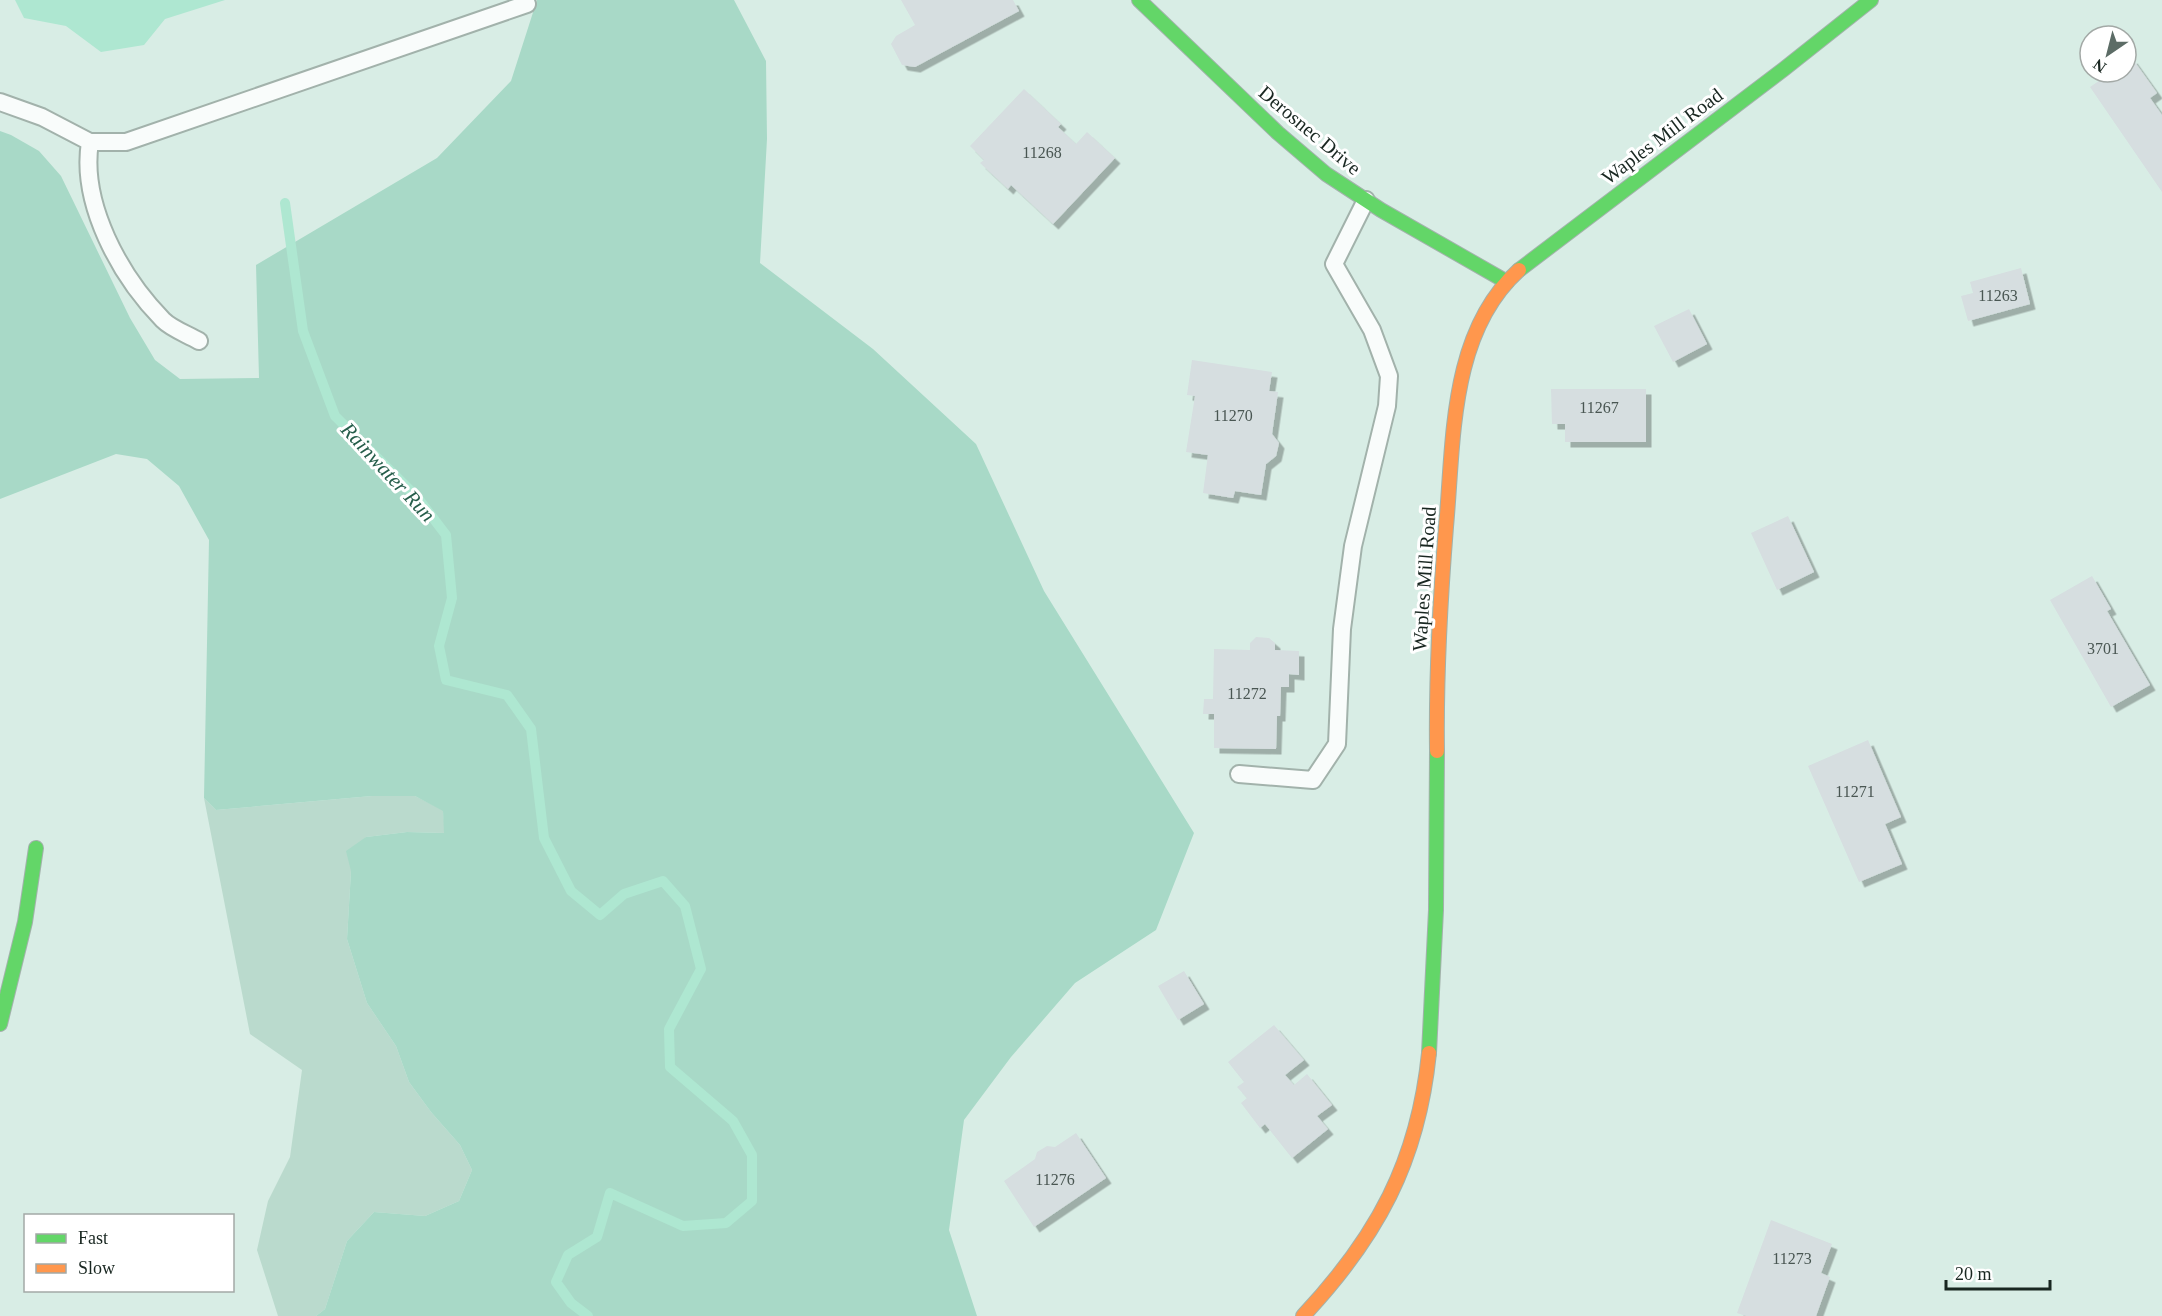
<svg xmlns="http://www.w3.org/2000/svg" width="2162" height="1316" viewBox="0 0 2162 1316" font-family="'Times New Roman',serif">
<style>
.green{fill:#badacd}
.forest{fill:#a8d9c7}
.water{fill:#aee7d1}
.lines{fill:none;stroke-linecap:round;stroke-linejoin:round}
.stream{stroke:#aee7d1;stroke-width:10}
.building{fill:#d6dee0;filter:url(#shadow)}
.lane-casing{stroke:#a2b2ab;stroke-width:20}
.fast-casing{stroke:#a2b2ab;stroke-width:16}
.slow-casing{stroke:#a2b2ab;stroke-width:16}
.lane{stroke:#f9fcfb;stroke-width:16}
.fast{stroke:#63d668;stroke-width:14}
.slow{stroke:#ff974d;stroke-width:14}
.labels{text-anchor:middle;dominant-baseline:central;stroke-width:6;stroke-linejoin:round;paint-order:stroke}
.number-label{font-size:16px;fill:#495652}
.street-label{font-size:20px;fill:#192721;stroke:#fff}
.water-label{font-size:21px;font-style:italic;fill:#265e4b;stroke:#fff}
</style>
<defs>
<filter id="shadow"><feDropShadow dx="5.5" dy="5.5" stdDeviation="0" flood-color="#0004"/></filter>
</defs>
<rect width="100%" height="100%" fill="#d8ede5"/>
<!-- green -->
<path class="green" d="M372,796h43l28,14 2,23 -38,-1 -41,5 -15,34 -4,68 20,64 29,43 13,36 22,30 29,33 12,25 -13,31 -34,15 -51,-4 -27,29 -22,68 -9,7h-38l-21,-66 11,-49 22,-44 12,-87 -52,-36 -46,-236 12,12z"/>
<!-- forest -->
<path class="forest" d="M537,0h197l32,61 1,78 -7,124 113,86 103,95 68,147 150,242 -38,97 -81,53 -64,74 -47,63 -15,110 28,86h-661l9,-7 22,-68 27,-29 51,4 34,-15 13,-31 -12,-25 -29,-33 -22,-30 -13,-36 -29,-43 -20,-64 4,-68 -5,-20 20,-14 41,-5 37,1 -1,-22 -28,-15h-43l-156,14 -12,-12 5,-258 -30,-54 -32,-27 -31,-5 -116,45v-368l11,4 28,16 22,25 69,142 25,42 25,19 79,-1 -3,-113 181,-107 74,-77z"/>
<!-- water -->
<path class="water" d="M15,0h210l-60,19 -21,26 -43,7 -35,-26 -42,-8z"/>
<g class="lines">
<!-- stream -->
<path class="stream" d="M285,203l18,128 32,85 82,81 29,38 6,63 -13,48 7,34 61,15 24,34 13,109 27,53 29,24 24,-21 39,-13 22,25 16,63 -32,60 1,38 63,54 19,34v46l-26,22 -43,3 -73,-33 -13,44 -29,18 -12,27 15,21 17,13"/>
</g>
<!-- building -->
<path class="building" d="M901,0h112l6,11 -104,56 -13,-2 -11,-21 5,-8 19,-11z
M2132,58l25,35 -7,5 12,17v77l-72,-105 22,-15h14v-10z
M1024,89l37,35 -3,3 18,17 11,-12 28,26 -62,66 -42,-39 -3,4 -28,-26 4,-3 -14,-14z
M2021,268l9,36 -62,17 -7,-25 12,-3 -3,-11z
M1689,309l18,35 -34,18 -19,-36z
M1192,360l80,12 -3,19 9,1 -6,42 7,9 -3,13 -10,8 -5,31 -26,-4 -2,7 -30,-5 5,-38 -22,-3 9,-56 -8,-1z
M1551,389h95v53h-81v-18h-13z
M1788,516l26,56 -37,18 -26,-57z
M2092,576l19,33 -4,2 43,74 -39,22 -61,-107z
M1256,637l13,1 6,5v7l24,1v24l-10,-1v13h-8l-1,29h-3l-1,33 -62,-1v-34h-11l1,-15h9l1,-50 36,1v-7z
M1868,740l33,77 -16,7 17,40 -43,18 -51,-116z
M1184,971l20,33 -26,16 -20,-34z
M1274,1025l30,35 -19,15 9,10 13,-11 25,31 -15,11 11,13 -36,29 -27,-34 -5,4 -19,-25 6,-5 -10,-11 7,-5 -16,-20z
M1076,1133l30,45 -72,49 -30,-46 31,-22 2,-7 10,-6 8,1z
M1771,1220l61,24 -11,29 9,4 -14,39h-70l-9,-3z"/>
<g class="lines">
<!-- lane casing -->
<g class="lane-casing">
<path id="lane" d="M0,102l42,15 48,25h36l401,-138
M90,142c-10,62 30,134 73,178 9,9 24,14 36,21
M1239,774l74,6 24,-36 5,-115 11,-83 34,-140 2,-30 -17,-46 -38,-66 32,-64"/>
</g>
<!-- fast casing -->
<g class="fast-casing">
<path id="fast" d="M1139,0l139,133 48,41 55,36 126,72
M1519,270l265,-201 87,-69
M0,1024l25,-102 11,-74
M1429,1053l7,-143 1,-159"/>
</g>
<!-- slow casing -->
<g class="slow-casing">
<path id="slow" d="M1437,751c-1,-75 3,-149 9,-224 8,-86 3,-194 73,-257
M1303,1316c74,-79 115,-154 126,-263"/>
</g>
<!-- lane -->
<use href="#lane" class="lane"/>
<!-- fast -->
<use href="#fast" class="fast"/>
<!-- slow -->
<use href="#slow" class="slow"/>
</g>
<g class="labels">
<!-- number labels -->
<g class="number-label">
<text x="1042" y="152">11268</text>
<text x="1998" y="295">11263</text>
<text x="1599" y="407">11267</text>
<text x="1233" y="415">11270</text>
<text x="2103" y="648">3701</text>
<text x="1247" y="693">11272</text>
<text x="1855" y="791">11271</text>
<text x="1055" y="1179">11276</text>
<text x="1792" y="1258">11273</text>
</g>
<!-- street labels -->
<g class="street-label">
<text transform="translate(1310 130) rotate(40)">Derosnec Drive</text>
<text transform="translate(1662 136) rotate(-37)">Waples Mill Road</text>
<text transform="translate(1424 579) rotate(-86)">Waples Mill Road</text>
</g>
<!-- water labels -->
<g class="water-label">
<text transform="translate(388 472) rotate(47)">Rainwater Run</text>
</g>
</g>
<!-- legend -->
<rect x="24" y="1214" width="210" height="78" fill="#ffffff" stroke="#a3a9a6" stroke-width="1.5"/>
<rect x="36" y="1234" width="30" height="9" fill="#63d668" stroke="#a3a9a6" stroke-width="1.5"/>
<text x="78" y="1244" font-size="18" fill="#192721">Fast</text>
<rect x="36" y="1264" width="30" height="9" fill="#ff974d" stroke="#a3a9a6" stroke-width="1.5"/>
<text x="78" y="1274" font-size="18" fill="#192721">Slow</text>
<!-- north arrow -->
<g transform="translate(2108 54) rotate(215)"><circle r="28" fill="#ffffff" stroke="#a3a9a6" stroke-width="1.5"/>
<path d="M0-4.5L10 22L0 15L-10 22Z" fill="#5c6c66"/>
<text y="-9" font-size="16" font-weight="bold" text-anchor="middle" fill="#192721">N</text>
</g>
<!-- scale -->
<path d="M1946 1280v9h104v-9" fill="none" stroke="#192721" stroke-width="3"/>
<text x="1955" y="1280" font-size="18" fill="#192721" stroke="#ffffff" stroke-width="4.5" paint-order="stroke">20 m</text>
</svg>
